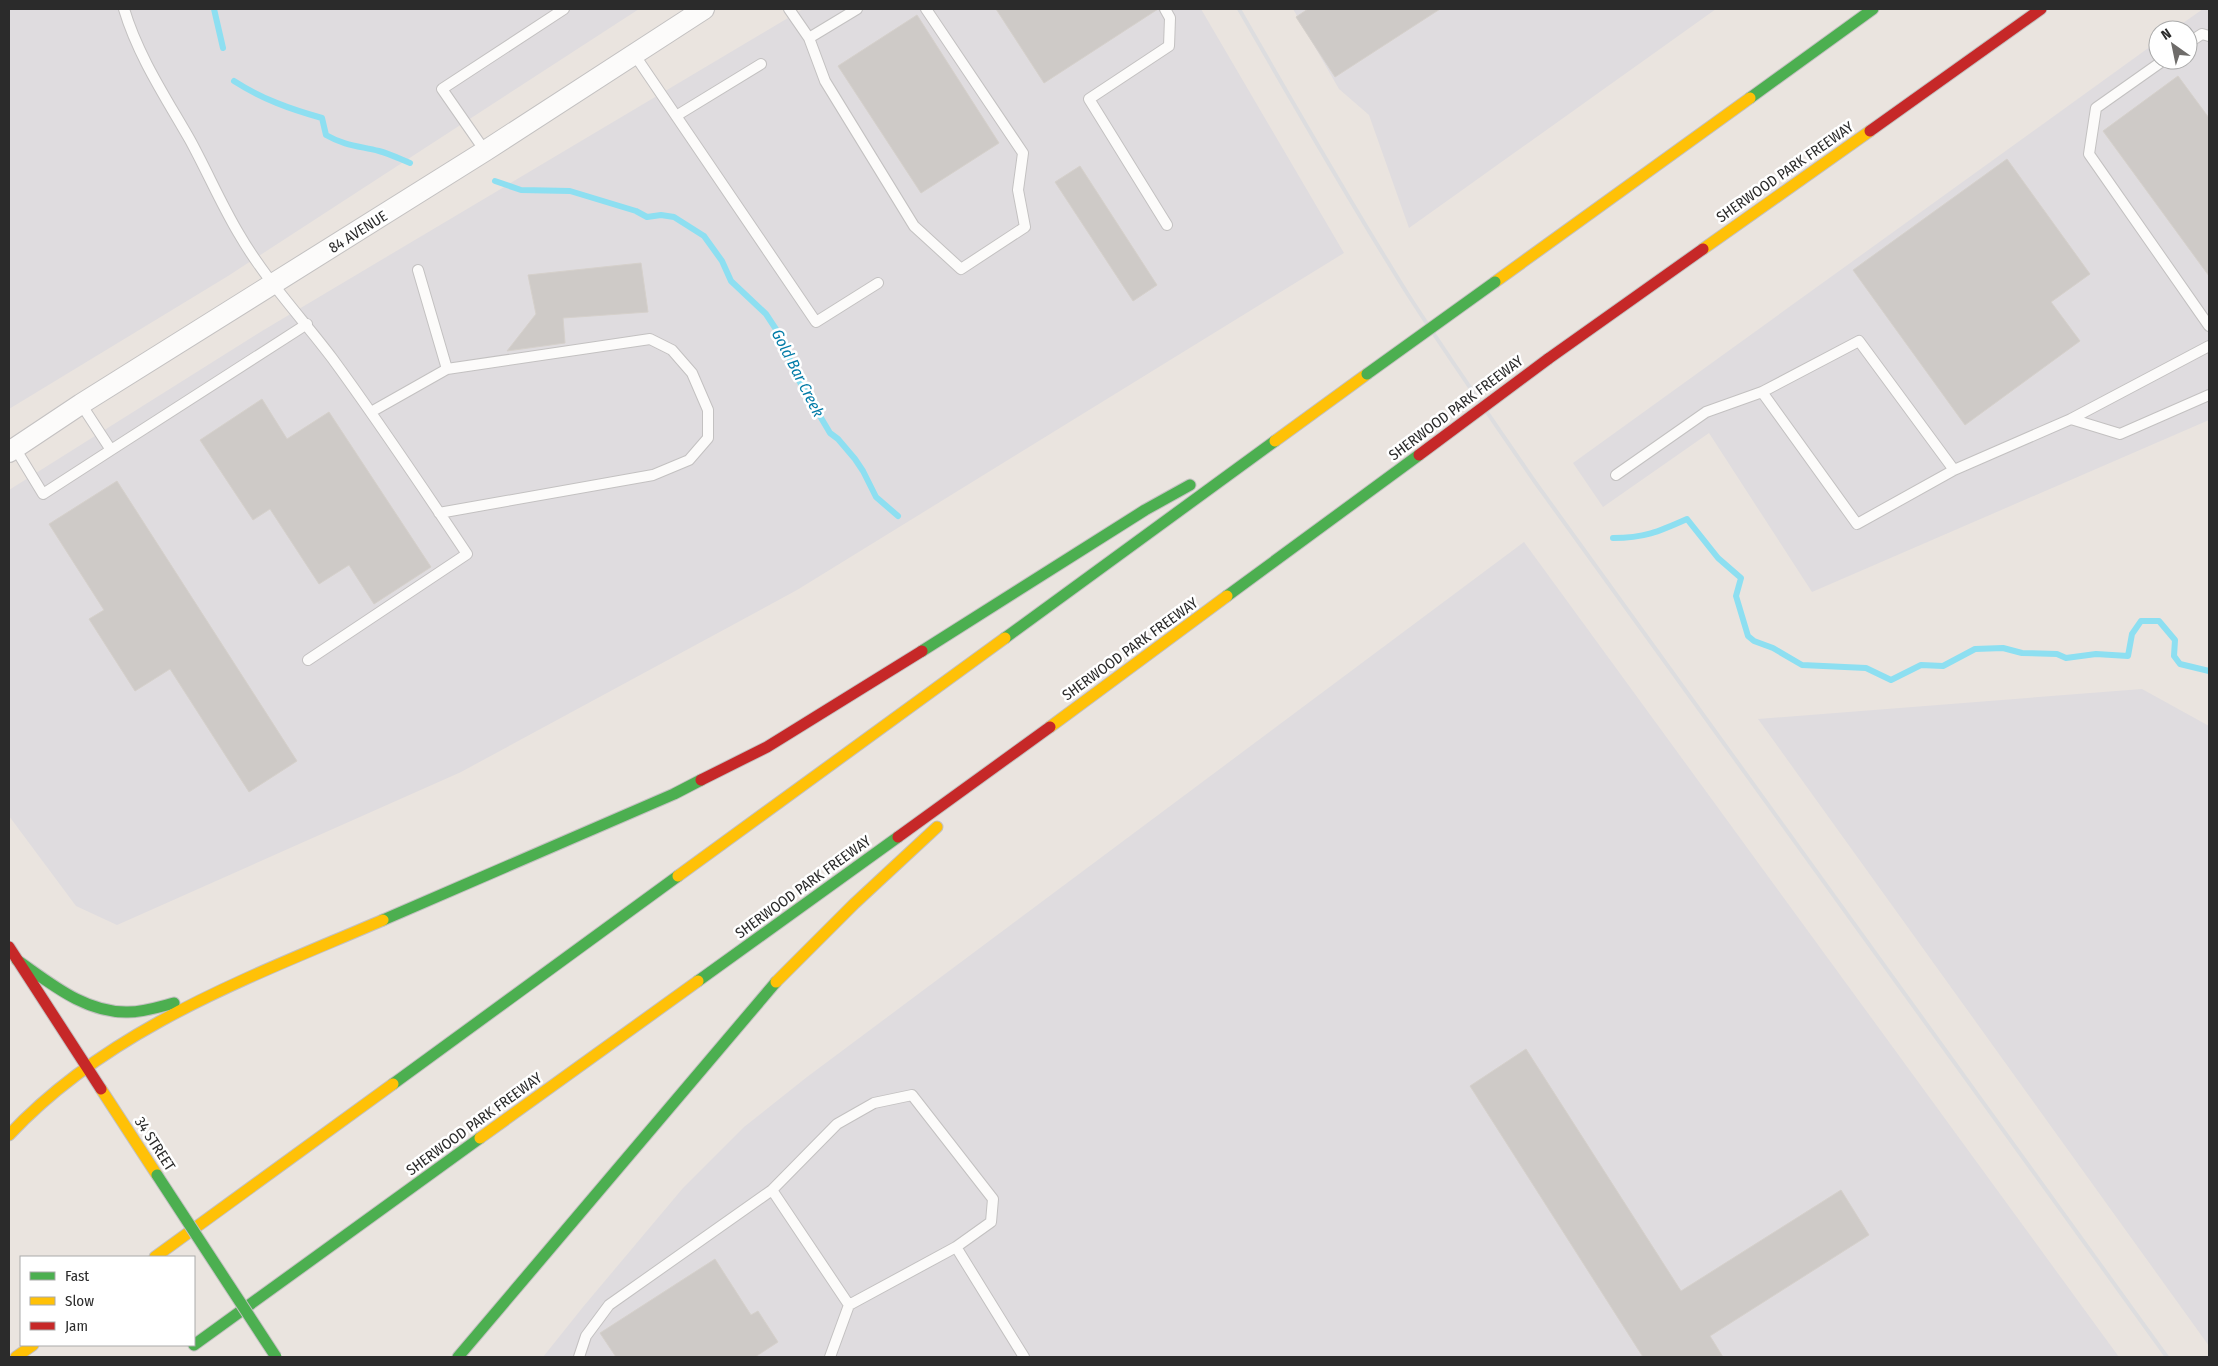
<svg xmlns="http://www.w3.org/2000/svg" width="2218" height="1366" viewBox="0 0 2218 1366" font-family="'Fira Sans Condensed',sans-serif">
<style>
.industrial{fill:#dfdcdf}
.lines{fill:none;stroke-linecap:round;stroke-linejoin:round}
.stream{stroke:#8ddff1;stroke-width:6}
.building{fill:#cecac7;stroke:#d5d0cb}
.lane-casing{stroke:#c3c1c1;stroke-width:12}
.street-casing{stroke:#c3c1c1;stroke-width:22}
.fast-casing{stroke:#c3c1c1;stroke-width:13}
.slow-casing{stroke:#c3c1c1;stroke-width:13}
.jam-casing{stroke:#c3c1c1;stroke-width:13}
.lane{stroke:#fcfbfa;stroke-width:10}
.street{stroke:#fcfbfa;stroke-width:20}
.fast{stroke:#4caf50;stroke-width:11}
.slow{stroke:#ffc107;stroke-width:11}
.jam{stroke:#c62828;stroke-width:11}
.rail{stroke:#dddddf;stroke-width:4}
.fast-bridge-casing{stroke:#c3c1c1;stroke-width:13;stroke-linecap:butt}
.jam-bridge-casing{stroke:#c3c1c1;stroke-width:13;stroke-linecap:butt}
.fast-bridge{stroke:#4caf50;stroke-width:11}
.jam-bridge{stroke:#c62828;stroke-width:11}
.labels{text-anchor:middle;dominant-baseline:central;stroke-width:5;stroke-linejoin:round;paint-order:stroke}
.street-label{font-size:15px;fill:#2b2b2b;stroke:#fff}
.water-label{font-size:16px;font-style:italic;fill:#027ba7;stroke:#fff}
</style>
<rect width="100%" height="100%" fill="#eae4df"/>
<!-- industrial -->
<path class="industrial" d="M9,9h630l-411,267 -219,133z
M803,9h398l143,244 -547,337 -336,182 -344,153 -41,-19 -67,-90v-326l253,-159z
M1293,9h423l-307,219 -40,-113 -30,-26z
M2203,9h6v411l-397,172 -103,-159 -106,74 -30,-44 585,-422v19h30v-30h-15z
M1524,542l595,815h-1576l40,-50 100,-119 61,-61 63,-50z
M2142,689l67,37v620l-451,-627z"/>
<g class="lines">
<!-- stream -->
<path class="stream" d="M214,9l9,39
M234,81c28,18 56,28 88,37l4,17c19,11 33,11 53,16 11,3 21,8 31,12
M495,181l26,9 49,1 66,20 11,6 14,-2 13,2 30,19 18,25 9,20 35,33 19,29 7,24 9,17 29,49 8,6 17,20 8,12 13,26 22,19
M1613,538c31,0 45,-6 74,-19l31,39 23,20 -5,18 12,40 6,5 19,7 29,17 64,3 25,12 30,-15 22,1 32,-17 28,-1 19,5 35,1 9,4 30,-4 32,2 4,-22 9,-13h18l16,19 -1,16 6,8 29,7"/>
</g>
<!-- building -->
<path class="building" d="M996,9h162l-114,74z
M1308,9h132l-105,68 -39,-60z
M917,15l82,128 -78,50 -83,-127z
M2178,76l31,42v158l-106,-145z
M2007,159l83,115 -39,28 29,39 -115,84 -112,-155z
M1080,166l77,119 -24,16 -78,-119z
M641,263l7,49 -85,6 2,25 -58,8 29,-37 -8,-39z
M262,399l25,40 42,-27 102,155 -57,37 -25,-39 -30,19 -49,-75 -17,11 -53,-80z
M117,481l180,280 -48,31 -79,-123 -35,22 -46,-72 15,-9 -55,-86z
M1526,1049l155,242 160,-101 28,45 -159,101 13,21h-80l-173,-271z
M715,1259l36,56 7,-4 20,31 -23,15h-139l-16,-24z"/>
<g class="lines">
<!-- lane casing -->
<g class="lane-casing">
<path id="lane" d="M124,9c14,47 42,89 66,131 17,31 31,64 49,94 26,45 62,83 93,124 47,64 91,130 135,196l-159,106
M789,9l20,29 16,43 89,145 47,43 64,-42 -7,-37 5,-37 -97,-144
M1165,9l5,9 -1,28 -80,53 78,126
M809,38l48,-29
M2188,43l14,-9 7,2
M634,54l182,268 62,-39
M2164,60l-68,48 -7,46 120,172
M676,116l85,-52
M485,151l-43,-62 122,-80
M418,270l29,99 203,-30 22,11 20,23 16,37v28l-19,22 -36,15 -214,38
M1762,392l95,132 97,-54 117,-51 138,-73
M81,404l30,46 196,-126
M371,412l76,-43
M2071,419l49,15 89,-39
M15,448l28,46 68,-44
M1616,475l90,-63 56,-20 97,-51 95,129
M772,1190l77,115 -19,52
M956,1247l68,110
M579,1357l7,-21 23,-31 163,-115 65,-66 37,-21 38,-8 81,104 -2,23 -35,25 -107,58"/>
</g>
<!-- street casing -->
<g class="street-casing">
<path id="street" d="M9,452l72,-48 404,-253 219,-142"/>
</g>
<!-- fast casing -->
<g class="fast-casing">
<path id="fast" d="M1750,98l123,-89
M1227,596l192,-141
M1005,638l270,-197
M922,651l223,-141 45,-25
M383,920l291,-126 27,-14
M17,960c33,23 68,53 111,52 16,0 31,-5 46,-9
M698,981l200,-144
M393,1084l285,-208
M194,1345l286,-207
M458,1357l318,-375"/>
</g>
<!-- slow casing -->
<g class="slow-casing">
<path id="slow" d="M1703,249l167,-118
M1495,282l255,-184
M1275,441l92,-67
M1050,727l177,-131
M678,876l327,-238
M776,982l78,-78 83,-77
M101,1089l56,86
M9,1135c101,-108 242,-158 374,-215
M480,1138l218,-157
M155,1257l238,-173
M16,1357l17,-12"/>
</g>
<!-- jam casing -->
<g class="jam-casing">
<path id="jam" d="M1870,131l171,-122
M1548,359l155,-110
M701,780l66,-33 155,-96
M898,837l152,-110
M9,947l92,142"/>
</g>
<!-- lane -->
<use href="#lane" class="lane"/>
<!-- street -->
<use href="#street" class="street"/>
<!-- fast -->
<use href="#fast" class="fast"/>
<!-- slow -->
<use href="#slow" class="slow"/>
<!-- jam -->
<use href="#jam" class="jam"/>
<!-- rail -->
<path class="rail" d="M1239,9c55,96 110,191 168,284 41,64 85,126 128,189l632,875"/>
<!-- fast-bridge casing -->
<g class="fast-bridge-casing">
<path id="fast-bridge" d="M1367,374l128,-92
M157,1175l119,182"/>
</g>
<!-- jam-bridge casing -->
<g class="jam-bridge-casing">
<path id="jam-bridge" d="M1419,455l129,-96"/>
</g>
<!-- fast-bridge -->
<use href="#fast-bridge" class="fast-bridge"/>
<!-- jam-bridge -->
<use href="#jam-bridge" class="jam-bridge"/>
</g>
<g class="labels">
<!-- street labels -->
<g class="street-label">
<text transform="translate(1785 172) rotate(-35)">SHERWOOD PARK FREEWAY</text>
<text transform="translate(358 232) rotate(-32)">84 AVENUE</text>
<text transform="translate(1456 408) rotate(-37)">SHERWOOD PARK FREEWAY</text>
<text transform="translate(1130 649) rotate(-36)">SHERWOOD PARK FREEWAY</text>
<text transform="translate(803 887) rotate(-36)">SHERWOOD PARK FREEWAY</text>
<text transform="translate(474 1124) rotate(-36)">SHERWOOD PARK FREEWAY</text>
<text transform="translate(155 1144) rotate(57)">34 STREET</text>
</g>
<!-- water labels -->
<g class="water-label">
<text transform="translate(798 373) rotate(63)">Gold Bar Creek</text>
</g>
</g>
<!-- border -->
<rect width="2218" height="1366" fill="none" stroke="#2b2b2b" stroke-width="20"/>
<!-- legend -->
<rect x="20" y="1256" width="175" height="90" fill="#ffffff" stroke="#aaaaaa"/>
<rect x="30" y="1272" width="25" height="8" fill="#4caf50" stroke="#aaaaaa"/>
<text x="65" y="1281" font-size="15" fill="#2b2b2b">Fast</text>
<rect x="30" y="1297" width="25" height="8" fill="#ffc107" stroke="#aaaaaa"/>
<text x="65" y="1306" font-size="15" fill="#2b2b2b">Slow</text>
<rect x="30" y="1322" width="25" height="8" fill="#c62828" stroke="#aaaaaa"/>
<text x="65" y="1331" font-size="15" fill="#2b2b2b">Jam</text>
<!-- north arrow -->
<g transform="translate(2173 45) rotate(327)"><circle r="24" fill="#ffffff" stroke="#aaaaaa"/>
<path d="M0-4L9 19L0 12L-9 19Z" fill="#6e6c6a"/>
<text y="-8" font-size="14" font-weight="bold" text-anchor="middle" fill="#2b2b2b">N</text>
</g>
</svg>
